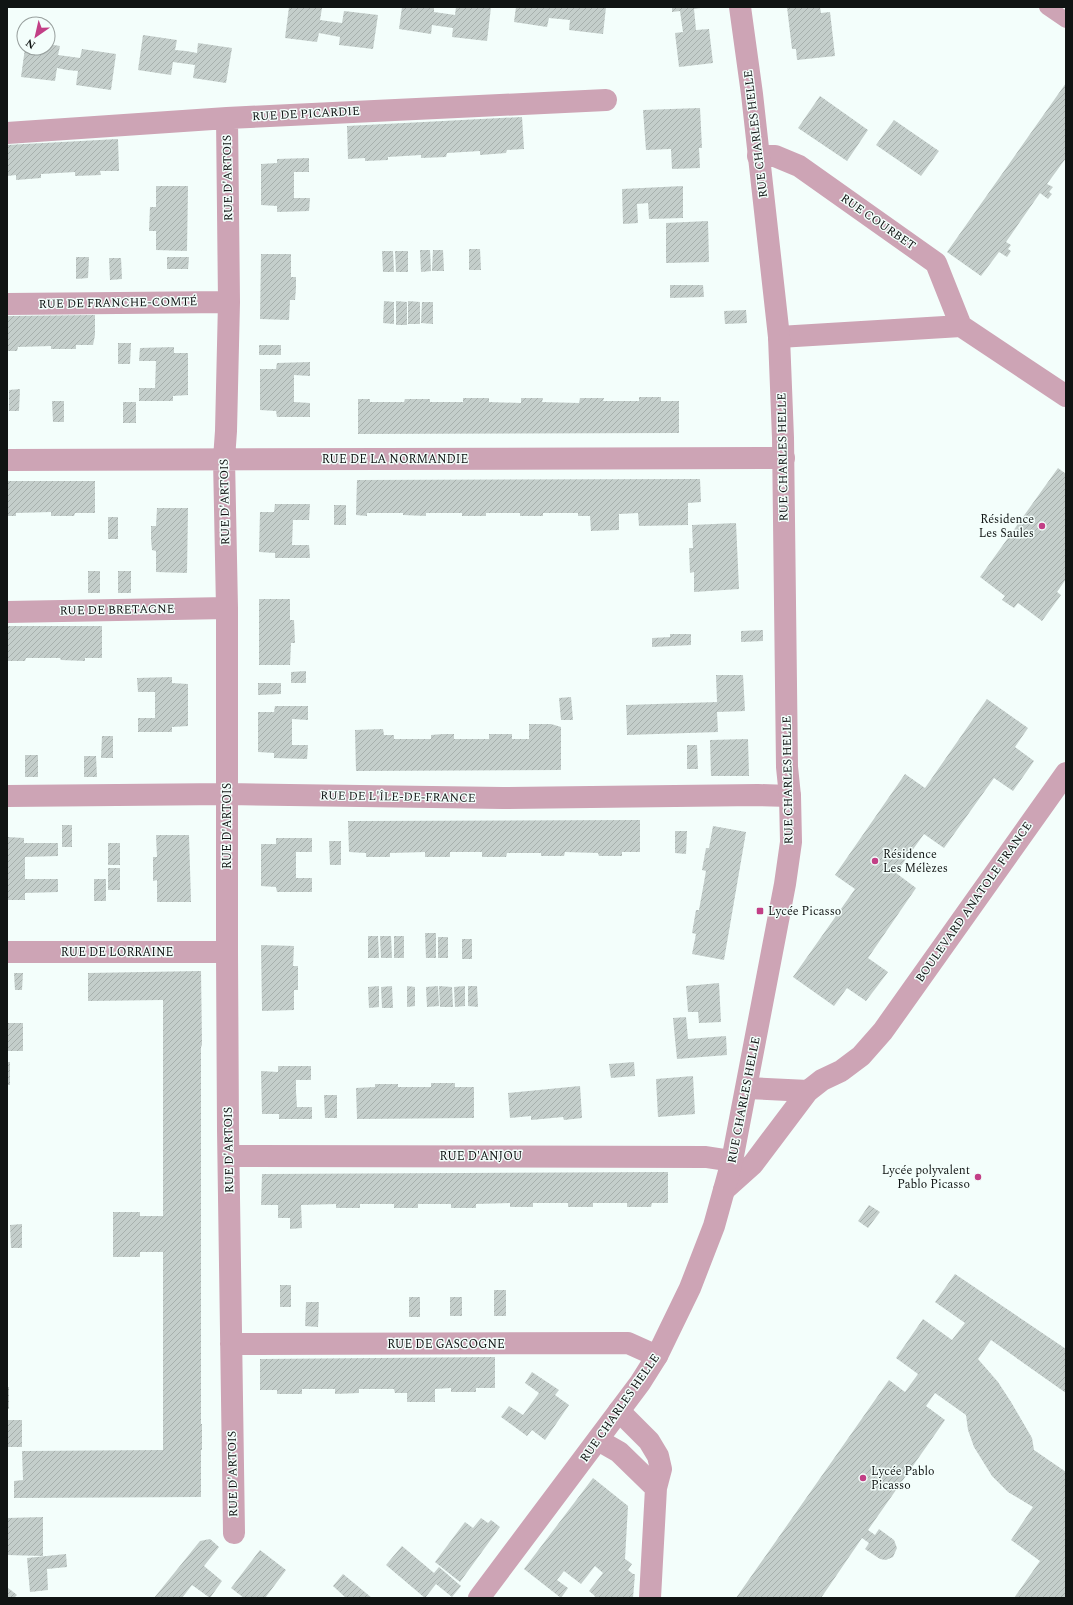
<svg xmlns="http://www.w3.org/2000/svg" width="1073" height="1605" viewBox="0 0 1073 1605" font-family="Spectral,serif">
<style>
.building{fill:url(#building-hatch)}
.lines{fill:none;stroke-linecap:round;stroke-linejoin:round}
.service{stroke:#cda4b5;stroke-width:16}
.minor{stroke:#cda4b5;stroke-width:22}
.tertiary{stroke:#cda4b5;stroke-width:22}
.poi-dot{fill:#c23f86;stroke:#f3fefb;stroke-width:1.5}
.labels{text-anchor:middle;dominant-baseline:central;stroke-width:3;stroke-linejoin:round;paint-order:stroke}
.street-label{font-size:12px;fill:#101413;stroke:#f3fefb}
.poi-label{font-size:12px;fill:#101413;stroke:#f3fefb;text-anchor:start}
</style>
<defs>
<pattern id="building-hatch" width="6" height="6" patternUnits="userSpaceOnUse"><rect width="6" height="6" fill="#c4cecb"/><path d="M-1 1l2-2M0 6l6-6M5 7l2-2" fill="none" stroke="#a7b0ad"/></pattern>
</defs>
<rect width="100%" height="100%" fill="#f3fefb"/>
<!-- building -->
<path class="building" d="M289,7l33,1 -2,12 22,3 2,-12 34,4 -5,34 -34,-4 1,-8 -21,-4 -2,9 -32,-4z
M402,7h32v5l21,3 1,-8h35l-4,34 -35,-4 1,-9 -21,-3 -1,9 -32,-5z
M516,7h90l-3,27 -34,-4 1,-10 -21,-2 -2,9 -33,-5z
M672,7h35l-13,2 2,21 13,-1 4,34 -34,4 -4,-34 8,-1 -3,-21 -8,1z
M787,7h33l1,6 9,-1 5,44 -38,4 -1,-11h-4z
M143,35l34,5 -2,10 11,1 11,2 1,-10 34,5 -6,35 -33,-5 2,-13 -22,-3 -2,13 -33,-5z
M48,44l12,2 -2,9 22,3 2,-9 34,5 -5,36 -35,-5 2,-14 -11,-1 -10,-2 -2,13 -34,-4 4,-29h23z
M1066,83v75l-19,26 6,3 -4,5 3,2 -4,5 -8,-6 -34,49 5,3 -3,4 3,2 -4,6 -8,-5 -18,24 -34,-24z
M820,96l48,34 -21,31 -49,-33z
M700,108l2,40h-3l1,20 -28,1 -1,-20 -25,1 -3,-40z
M522,117l2,32 -17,1 -1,3 -26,2v-4l-33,2 -1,4 -25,1v-3l-33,2v3l-23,1v-3l-17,1 -1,-33z
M894,120l45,31 -18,25 -45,-31z
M118,139l1,32h-19l1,4 -26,1v-4l-34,2v4l-25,2v-5l-9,1v-31z
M309,158v14h-15v26h16l-1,13 -32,1v-6l-16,-1v-41l16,-1v-4z
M156,186h32l-1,65 -31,-1v-19h-7l1,-24h6z
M683,186v32l-34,1 -1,-16 -11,1 1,19 -15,1 -1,-35z
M708,221l1,41 -43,1v-40z
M469,249h11l1,21h-12z
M420,250h10l1,21 -10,1z
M433,250h10l1,21h-12z
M382,251h11l1,21h-11z
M395,251h13v21h-12z
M261,254h30v23h5v11l-1,12h-5l-1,20 -29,-1z
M76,257h13l-1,21 -12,1z
M167,257h22l-1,12h-21z
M109,258h12l1,21 -12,1z
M670,285h33l1,12 -34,1z
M384,301l10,1v22l-11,-1z
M396,301l11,1v23h-11z
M408,301l12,1v22h-12z
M422,302h11v22l-12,-1z
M746,310l1,13 -22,1 -1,-13z
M95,315v20l-2,10h-17v4h-25v-3l-33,1 -1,4h-10v-35z
M118,343h13l-1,21h-12z
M259,345h22v10h-22z
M174,347v6h14v42l-15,1v5h-34v-13h16l1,-27h-17l1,-13z
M310,362v14l-16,-1v27l16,1v14h-33l-1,-6 -16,-1v-41h16l1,-6z
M20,389l-1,22h-10v-21z
M639,397h22v4h18v32l-321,1v-35h12v3h34l1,-3h25v3h33v-4h26v4l32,1v-5h22l-1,4 37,1 1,-5h24l-1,3h36z
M52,401h12v21h-11z
M123,402h13v21h-13z
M1058,468l8,6v105l-9,13 4,3 -19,26 -24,-18 -4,5 -12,-8 3,-4 -25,-19z
M700,479l1,23 -13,1v22l-49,1 -1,-13 -19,1v16l-28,1 -1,-15h-12v-3h-35v3h-23v-3h-34v3h-24v-3h-36v3l-23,-1v-2h-36v3l-11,-1 1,-35z
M7,481h88v32h-20l-1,3h-23v-4l-35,1v3h-9z
M275,504h35l-1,16h-16l-1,25h17l1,13h-35v-5l-16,-1 1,-40h14z
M334,505h12v20h-12z
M157,508h31l-1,65 -31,-1v-21l-4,-1 -1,-11v-13h5z
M108,517h10v22h-10z
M736,523l3,66 -45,3v-20l-4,1 -1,-25h4l-1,-23z
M88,571h12v22h-12z
M118,571h13v22h-13z
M259,599h31v21h4l1,23h-4l-1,22h-31z
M7,626h95v32h-17v3l-24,-1 -1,-2h-34l-1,3h-18z
M763,630v11l-22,1v-11z
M670,634h21v11l-39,2v-9l18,-1z
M306,671v12h-15v-11z
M716,675h27l2,36 -28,1 1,20 -91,3 -1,-30 91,-3z
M172,677v6l16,1v42l-16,1v5h-34v-14h17v-26h-17l-1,-14z
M258,683h23v11l-23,1z
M571,697l2,23h-12l-2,-22z
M987,699l41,29 -13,19 19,14 -21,30 -19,-13 -50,70 -20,-14 -28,39 20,15 -48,70 20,14 -22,29 -19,-13 -13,18 -41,-29 62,-88 -20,-14 70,-101 20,14z
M275,706h33v14l-16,-1v26h16l-1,14 -33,-1v-5l-16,-1v-40h16z
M529,724h22l10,3v43l-205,1 -1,-41 28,-1 1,6h10v4h37v-4l12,-1h11v5h35v-5h23v5h17z
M102,736h11v22h-12z
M748,739l1,37h-38l-1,-36z
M687,745h10l1,24h-11z
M25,755h13v22h-13z
M84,756h12l1,21h-13z
M640,820v32h-18v4h-23l-1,-3 -33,-1 -1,4h-23v-3h-34l-1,4h-24v-5h-32v5h-25v-5l-35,1v4h-24v-4l-17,-1 -1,-31z
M62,825h10v22h-10z
M713,826l33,6 -22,128 -32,-6 4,-20 -4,-1 4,-23h3l7,-39 -4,-1 4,-22h3z
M675,831h12l-1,23 -11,-1z
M156,835h33l2,67h-34v-22l-4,1v-24h4z
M7,837l17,1v5h34v13l-33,1v22h33v13l-33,1v7h-18z
M276,838h36v14h-16v26h16v14h-35l-1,-5 -15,-1v-42h15z
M329,841h12v24h-11z
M108,843h12v22h-12z
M108,868h12v22h-12z
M94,879h12v22h-12z
M425,933h11v25h-10z
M368,936h10l1,22h-11z
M380,936h11l1,22h-11z
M394,936h10v22h-10z
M438,937h10v21h-10z
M462,939h10v20h-10z
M261,945l33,1 -1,20h5v24h-4v20l-32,1z
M201,971l1,74 -1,2v377h1v26h-1v47l-187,1v-17l9,-1 -1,-29 141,-1v-198h-23v5h-27v-45h27v4h23v-216l-75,1v-28z
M14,973h9l-1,17h-7z
M719,983l2,39 -22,1 -1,-11h-10l-2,-26z
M379,986v21l-10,1 -1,-21z
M392,986l1,22h-11l-1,-21z
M407,986l8,1v19l-8,1z
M438,986l1,20 -12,1 -1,-20z
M439,986l13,1 1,20h-13z
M465,986v20l-10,1 -1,-20z
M468,986h9l1,21 -10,-1z
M686,1017l2,22 38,-3 1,19 -50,4 -4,-41z
M7,1023h16v28h-16z
M7,1062h3v23h-3z
M634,1062l1,14 -24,2 -2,-14z
M278,1066h33v14h-15v12l1,15h15v12h-33v-5h-17l-1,-43 17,1z
M693,1076l2,38 -37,3 -2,-38z
M431,1083h24v4h19v31l-117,1 -1,-31 19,-1v-3h23v3h33z
M580,1086l2,32 -18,2 -1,-3 -32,3v-4l-21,2 -2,-25z
M324,1095h13v23h-12z
M668,1172v31h-16l-1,4h-24v-4h-34v4h-25v-4h-35v4h-23v-4l-34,1v4h-25v-4h-33v4h-24v-4h-34v4h-24v-4l-35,1 1,23 -12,1v-11h-12v-13h-17l1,-31z
M869,1205l11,7 -12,16 -10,-7z
M22,1224v24h-11l-1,-23z
M955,1274l111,75v44l-75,-53 -13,19 20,23 13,20 21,36 2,12 32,22v126h-52l26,-37 -29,-21 22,-33 -25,-15 -16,-16 -18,-29 -6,-17 -2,-15 -31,-22 -9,13 19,14 -77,110 7,5 4,-6 15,11 3,8 -4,9 -7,3 -6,-1 -15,-10 4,-6 -7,-5 -41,60h-85l153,-218 16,12 13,-18 -22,-16 27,-39 29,21 13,-17 -30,-21z
M280,1285h11v22h-11z
M494,1290h12v26h-12z
M409,1297h11v20h-11z
M450,1297h12v19h-12z
M306,1302h13l-1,25 -13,-1z
M495,1357v31h-19v4h-25v-4l-16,1v13h-28v-9h-12l-1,-4h-35v4l-24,1v-5h-33v5h-25v-4h-17v-31z
M532,1372l27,18 -4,5 14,10 -24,35 -13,-10 -5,6 -26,-19 8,-11 14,9 16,-22 -14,-10z
M7,1387h2v22h-2z
M7,1420h15v27h-15z
M593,1478l35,28 -3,53 7,5 -4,6 5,4h2l-2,24h-39l1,-2 -6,-5 14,-18 -8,-7 -14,18 -17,-13 -7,9 11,8 -7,10 -37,-29z
M43,1517v39l-36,-1v-37z
M481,1518l7,5 3,-3 9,7 -40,55 -25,-20 30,-40 8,6z
M210,1539l9,8 -15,19 18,15 -12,17 -18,-13 -10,13h-28l46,-57z
M402,1546l32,27 5,-6 22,19 -9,11 -16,-13 -11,14 -39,-33z
M260,1550l26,20 -21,28h-21l-13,-10z
M66,1554l1,13 -20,2 1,21 -18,2 -3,-34z
M343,1574l29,24h-26l-13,-12z
M7,1587l10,8 -3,3h-7z"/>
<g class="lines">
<!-- service -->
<path class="service" d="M1047,7l19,13"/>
<!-- minor -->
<path class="minor" d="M227,118l2,184 -3,129 -2,28 3,149v344l1,178 6,403
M7,133l220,-15 379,-18
M758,156h17l24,10 137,97 25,63 105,70
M7,304l222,-2
M779,337l182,-11
M7,460l777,-2
M7,612l220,-4
M7,796l220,-2 276,4 255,-3 32,1
M7,952h220
M747,1088l61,3
M229,1156l477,1 26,4
M724,1190l29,-26 55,-73 14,-11 19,-9 20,-15 22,-25 183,-258
M231,1344l397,-1 29,13
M619,1411l30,30 9,15 3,13 -5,19 -6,110
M598,1440l21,12 37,36"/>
<!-- tertiary -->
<path class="tertiary" d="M479,1598l161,-215 17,-27 33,-68 24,-62 18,-65 53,-277 6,-42 -1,-46 -3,-29 -4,-329 -4,-101 -27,-243 -12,-87"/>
</g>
<!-- markers -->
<g class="poi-dot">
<circle cx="1042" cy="526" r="4"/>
<circle cx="875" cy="861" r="4"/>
<rect x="756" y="907" width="8" height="8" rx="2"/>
<circle cx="978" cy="1177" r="4"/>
<circle cx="863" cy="1478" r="4"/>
</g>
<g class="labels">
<!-- street labels -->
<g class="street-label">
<text transform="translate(306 114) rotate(-3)">RUE DE PICARDIE</text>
<text transform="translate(756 134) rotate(-97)">RUE CHARLES HELLE</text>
<text transform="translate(228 178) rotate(-91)">RUE D'ARTOIS</text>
<text transform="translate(878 222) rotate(35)">RUE COURBET</text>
<text transform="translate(118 303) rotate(-1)">RUE DE FRANCHE-COMTÉ</text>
<text transform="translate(783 457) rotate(-91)">RUE CHARLES HELLE</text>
<text x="395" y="459">RUE DE LA NORMANDIE</text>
<text transform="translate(225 502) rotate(-91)">RUE D'ARTOIS</text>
<text transform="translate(117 610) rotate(-1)">RUE DE BRETAGNE</text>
<text transform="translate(788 780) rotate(-91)">RUE CHARLES HELLE</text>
<text transform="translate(398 797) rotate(1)">RUE DE L'ÎLE-DE-FRANCE</text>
<text transform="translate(227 826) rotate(-90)">RUE D'ARTOIS</text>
<text transform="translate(974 902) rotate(-55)">BOULEVARD ANATOLE FRANCE</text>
<text x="117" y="952">RUE DE LORRAINE</text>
<text transform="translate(744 1100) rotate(-79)">RUE CHARLES HELLE</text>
<text transform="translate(229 1150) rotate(-91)">RUE D'ARTOIS</text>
<text x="481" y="1156">RUE D'ANJOU</text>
<text x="446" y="1344">RUE DE GASCOGNE</text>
<text transform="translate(620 1408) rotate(-55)">RUE CHARLES HELLE</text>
<text transform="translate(233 1474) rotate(-91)">RUE D'ARTOIS</text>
</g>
<!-- poi labels -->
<g class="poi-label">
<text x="1034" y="519" text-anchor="end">Résidence<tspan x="1034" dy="14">Les Saules</tspan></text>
<text x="883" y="854">Résidence<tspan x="883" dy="14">Les Mélèzes</tspan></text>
<text x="768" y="911">Lycée Picasso</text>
<text x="970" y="1170" text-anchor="end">Lycée polyvalent<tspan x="970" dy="14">Pablo Picasso</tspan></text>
<text x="871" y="1471">Lycée Pablo<tspan x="871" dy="14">Picasso</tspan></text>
</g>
</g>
<!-- border -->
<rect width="1073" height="1605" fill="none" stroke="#101413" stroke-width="16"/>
<!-- north arrow -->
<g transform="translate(36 36) rotate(214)"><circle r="19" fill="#f3fefb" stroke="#98a09e"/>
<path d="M0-3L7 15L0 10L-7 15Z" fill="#c23f86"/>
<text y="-6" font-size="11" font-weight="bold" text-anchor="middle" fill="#101413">N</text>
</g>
</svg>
